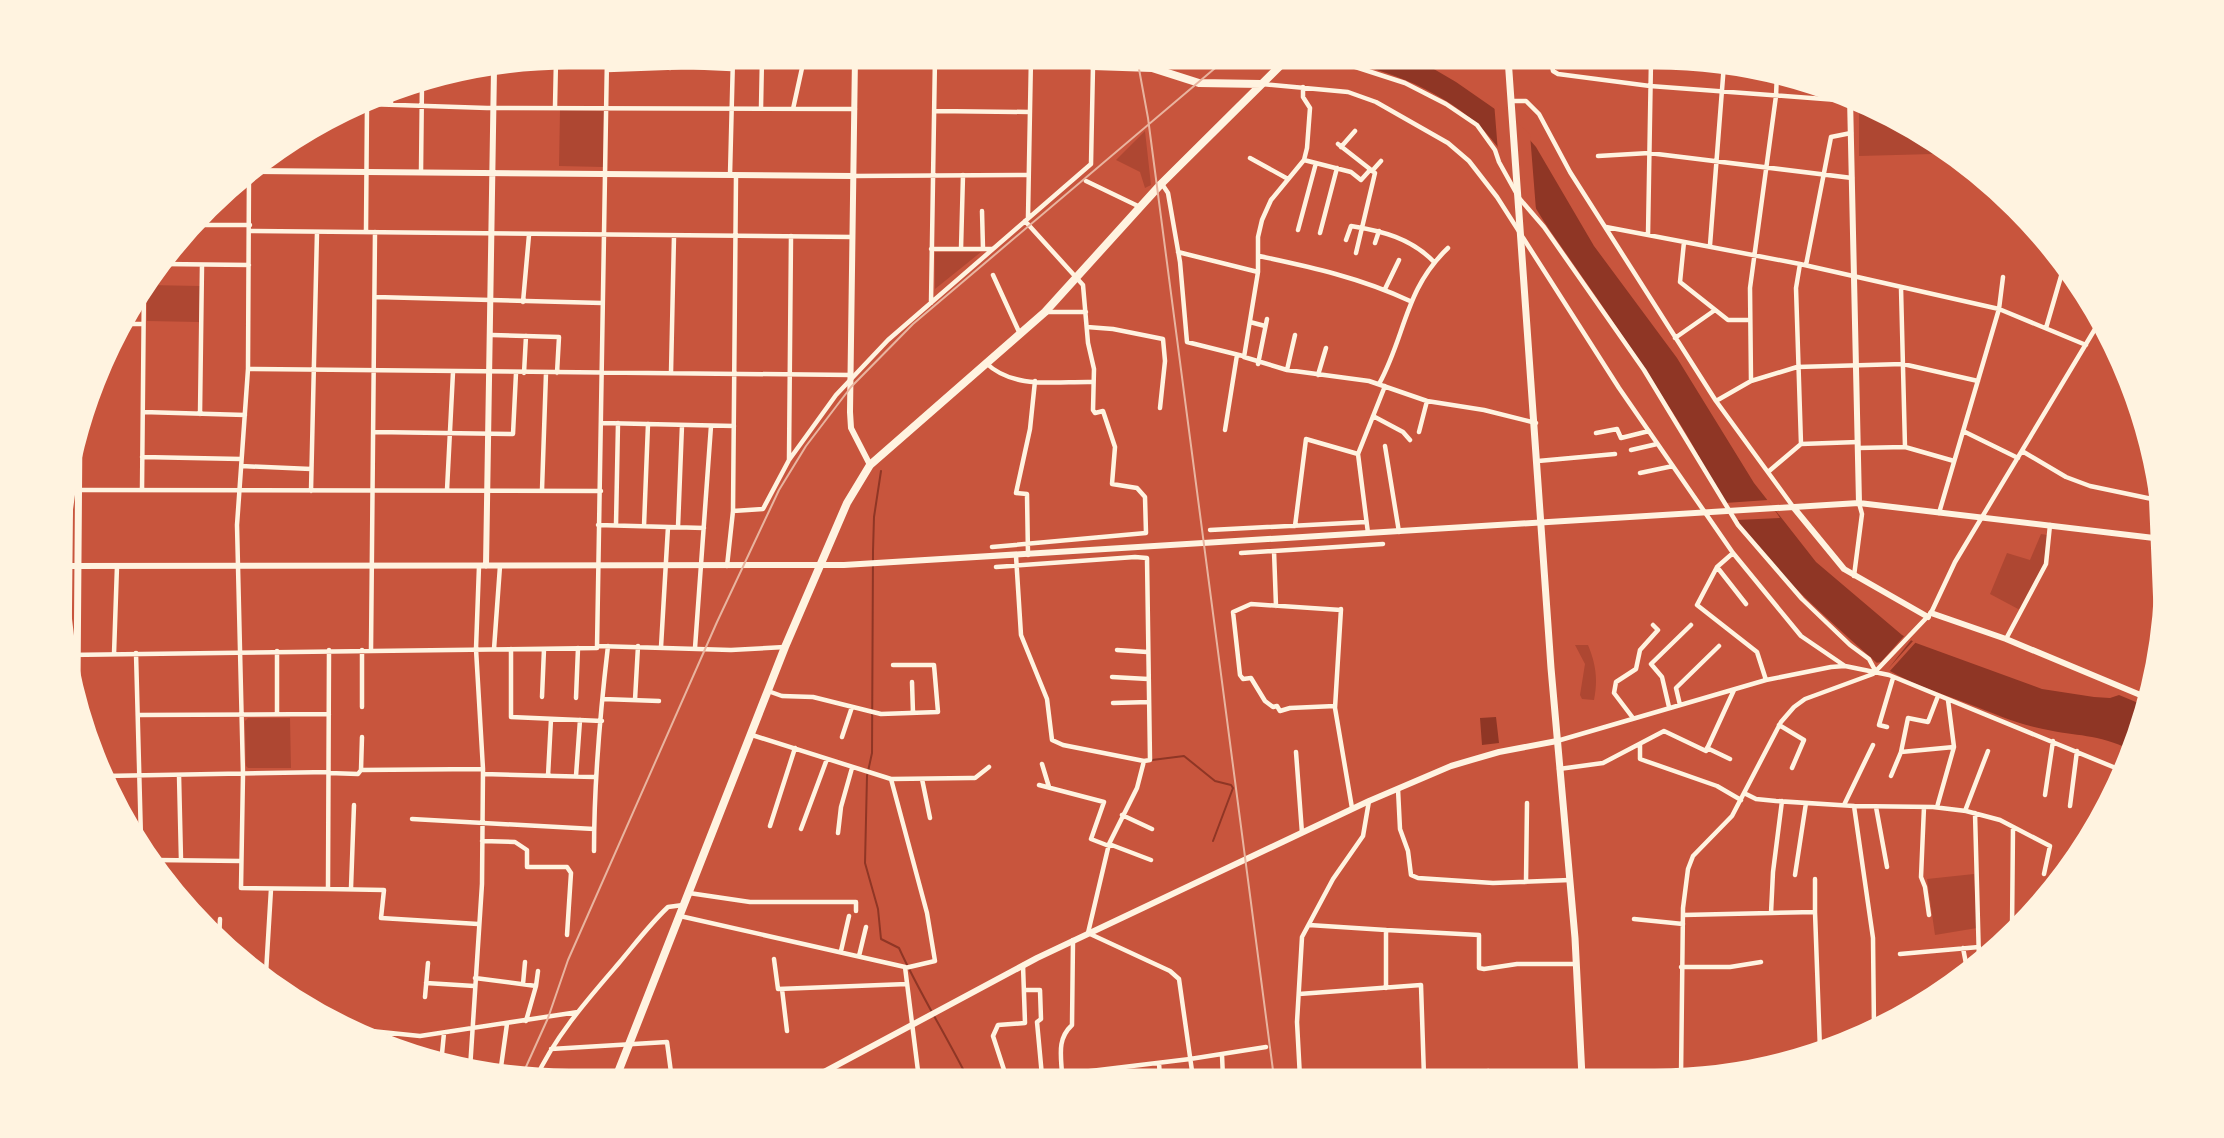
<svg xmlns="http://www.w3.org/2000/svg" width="2224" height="1138" viewBox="0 0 2224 1138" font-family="Ubuntu,sans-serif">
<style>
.green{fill:#ae4732}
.water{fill:#8f3625}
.pier{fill:#c8553d}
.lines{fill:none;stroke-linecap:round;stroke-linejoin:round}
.stream{stroke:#8f3625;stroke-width:2}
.minor{stroke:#fff3e0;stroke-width:4.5}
.tertiary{stroke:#fff3e0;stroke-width:6}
.secondary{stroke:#fff3e0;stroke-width:7}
.primary{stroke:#fff3e0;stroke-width:8}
.trunk{stroke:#fff3e0;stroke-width:8}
.rail{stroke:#e9b49f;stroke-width:2}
.rim{fill:none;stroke:#fff3e0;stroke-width:3}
</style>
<rect width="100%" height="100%" fill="#c8553d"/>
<!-- green -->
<path class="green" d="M1859,101l22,9 52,32v12l-74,2z
M560,110l44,1 -1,56 -44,-1z
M1145,131l6,54 -6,3 -5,-16 -24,-12z
M935,252h46l-46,37z
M147,285l53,1 -1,36 -52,-1z
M2041,534l6,1 -3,29 -24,46 -30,-16 17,-41 23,7z
M1575,645h13c8,19 10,35 6,55l-12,-1 -2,-4 5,-31z
M248,718h42l1,50h-43l-2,-2 -1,-45z
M1974,874l3,54 -42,7 -8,-56z"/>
<!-- water -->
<path class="water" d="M1325,58h82l20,7 29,17 59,41 21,24 58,99 83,112 77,125 62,79 86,73 14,8 126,46 52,8 16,1 9,-3 29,12 -17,43c-35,-17 -53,-13 -88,-21 -26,-5 -50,-16 -74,-25 -32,-12 -64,-22 -92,-41 -55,-49 -112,-98 -152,-161 -16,-25 -29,-53 -45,-78 -41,-66 -85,-129 -129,-192 -25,-36 -41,-78 -74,-108 -41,-37 -99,-58 -152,-66z
M1496,717l3,26 -17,2 -2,-27z"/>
<!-- pier -->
<path class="pier" d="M1494,102l36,32 6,76 -38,-58z
M1768,500l12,18 -43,2 -12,-17z
M1905,635l7,4 -24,30 26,-29 2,2 -27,30 -13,-9 5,-1z"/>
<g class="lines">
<!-- stream -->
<path class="stream" d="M881,471l-7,46 -1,34 -1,202 -5,23 -2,87 13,46 3,30 18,9c19,42 45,84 66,125l7,6
M1152,760l32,-4 31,25 16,4 2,3 -20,53"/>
<!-- minor -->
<path class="minor" d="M634,57v12
M669,57l1,11
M699,57l1,10
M801,57h11
M1315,58l25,4 65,21 41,21 31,21 18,25 4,12 20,36 25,29 100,143 94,155 64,74 48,46 19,14 7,13
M1551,61l2,10 5,3 92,12 200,15
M607,70l81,-3 44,2
M1262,84l86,8 28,10 72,41 21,18 28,36 122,191 114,165 68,83 44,30
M1303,87v10l7,11 -3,40 -3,12 -33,40 -9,20 -4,17v35l-14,85 43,13 82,11 58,20 57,9 52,13
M391,92v13
M1511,101h15l13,13 31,58 146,229 78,107
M367,104l120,4 368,1
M555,107l1,-48
M761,108l1,-51
M793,109l11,-50
M934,111l95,1
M1338,144l37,29 -19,80
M1341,147l14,-16
M1598,156l51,-3 203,25
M1250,158l38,21
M1304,160l47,12 10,8 9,-10
M249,171l-1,198 -11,156 6,249 -2,114 87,1 1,-239
M1372,171l9,-10
M421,172l1,-91
M730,175l3,-118
M853,176l175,-1
M1086,181l54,26
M1162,184l6,9 12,69 7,80 56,14
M982,211l1,38
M1028,217l3,-160
M199,225h51
M1606,227l194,37 199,45 87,36
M1298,230l18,-67
M249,231l603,6
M366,231l1,-127
M1320,233l17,-65
M1648,235l3,-175
M1346,240l5,-14c31,5 60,12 83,36
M1684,242l-4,40 48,38h21
M1375,243l4,-12
M1710,245l14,-181
M931,249h61
M961,249l2,-74
M1178,252l80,20
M1259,256c52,11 102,22 151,45
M163,264l86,1
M1800,264l-4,24 5,156
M1806,265l25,-128 20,-4
M993,275l27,59
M1385,289l14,-29
M375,297l227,6
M523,302l6,-67
M931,303l4,-246
M1045,312h41
M1250,322l15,4
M122,324h21
M1087,327l26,2 50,10 2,22 -5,47
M2046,328l18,-62
M492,335l67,2 -2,36
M1675,338l40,-28
M986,363c28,27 71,18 107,19
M1258,364l9,-45
M248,369l603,6
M1287,370l8,-35
M524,373l2,-37
M671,373l3,-137
M1318,375l8,-27
M1751,381l-1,-93 26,-192 1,-23
M1379,384c27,-49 25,-94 69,-136
M1716,401l35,-20 46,-14 106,-3 75,17
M143,412l102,3
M200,414l2,-149
M1373,416l30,16 7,8
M602,423l132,3
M1225,430l12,-75
M1963,431l55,27
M375,432l138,2 3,-61
M1419,432l8,-31
M1596,433l21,-4 4,9 28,-7
M1385,446l14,86
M1905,447l49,14
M1858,448l47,-1 -4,-159
M1631,450l26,-6
M2022,451l44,26 24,9 62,13
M142,457l99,2
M789,460l2,-224
M1538,461l77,-7
M241,466l70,3
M1768,472l33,-28 57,-2
M1640,473l33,-7
M79,490l522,1
M142,490l2,-206
M447,490l6,-118
M542,490l4,-117
M311,491l6,-259
M733,511l30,-2 26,-49 47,-65 52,-55 203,-176 2,-98
M1939,513l60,-204 4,-32
M598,525l106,3
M616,525l2,-102
M644,526l4,-102
M1295,526l11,-87 52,15
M678,527l4,-102
M1210,530l156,-8
M1368,533l-10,-79 27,-68
M992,547l154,-14 -1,-36 -8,-9 -25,-4 3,-37 -12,-36 -8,2 -2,-3 1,-41 -6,-26 -5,-58 -58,-64
M1274,551l2,55
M1241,553l142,-9
M1733,553l-16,14 -20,38 60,47 9,28
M1028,555l-1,-61 -11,-1 14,-64 5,-48
M727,566l6,-55 3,-335
M996,567l139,-10 12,1 3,202 -6,1 -81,-16 -11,-5 -5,-41 -26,-64 -5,-79
M1717,567l29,37
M1854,576l8,-62 -3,-11
M1341,609l-6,99 17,100
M2006,639l40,-75 4,-39
M597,646l134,4 54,-3
M661,647l7,-120
M695,648l16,-222
M494,649l6,-83
M511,649v68l91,4
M371,650l4,-418
M1117,650l30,2
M136,653l5,186
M114,654l3,-88
M67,655l530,-7 10,-591
M1112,677l36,2
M912,682l1,31
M768,691l14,5 31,1 68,17 57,-2 -4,-47h-41
M542,697l2,-48
M576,698l2,-50
M603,699l56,2
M635,700l3,-54
M1113,703l36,-1
M1680,705l-4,-17 43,-42
M1335,706l-45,2 -10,3 -3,-5 -4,1 -8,-6 -14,-23 -8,1 -3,-4 -7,-63 18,-8 90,6
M362,707v-57
M1669,707l-7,-30 -11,-13 40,-39
M277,714v-63
M138,715l191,-1
M1633,718l-19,-25 2,-11 20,-13 4,-19 18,-20 -5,-5
M1779,725l25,15 -12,28
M1887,727l-8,-2 14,-47
M752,735l139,44 79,-1h5l14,-11
M842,737l10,-30
M1557,741l209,-61 65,-13 14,-1 44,9 234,96
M1640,744v15l77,27 24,14
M1707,748l23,11
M1296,752l6,81
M1901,752l7,-34 20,4 10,-26
M1144,761l-7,27 -28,56 -21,89 82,38 9,8 14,99
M1042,764l7,23
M1559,769l44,-6 61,-32 42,20 28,-61
M361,770l122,-1
M329,773l29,1 3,-4 1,-33
M483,774l111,3
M179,775l2,85
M104,776l225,-4
M548,776l3,-57
M576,776l4,-56
M1891,776l10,-24 53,-5
M891,779l36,134 8,48 -30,7
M922,779l8,39
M1039,785l65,17 -13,37 18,7
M1398,789l2,40 8,22 3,24 7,3 75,5 77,-3
M1744,793l12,6 20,2 78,5 79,1 33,4 34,9 50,26 -6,28
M2045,795l8,-54
M1782,801l-9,71 -2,41 44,-1 5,138
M1844,805l29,-60
M1854,806l19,132 1,91
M2070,806l7,-55
M1876,807l11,60
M1924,807l-3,70 4,10 4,28
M1937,807l17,-60 -6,-47
M1965,811l23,-60
M1975,813l4,147
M1122,815l30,14
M412,819l182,10
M770,826l25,-78
M801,829l26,-70
M838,833l3,-26 11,-39
M482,841l33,1 12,8v17h40l4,6 -4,62
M1109,844l42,16
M594,851c0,-68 6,-137 14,-205
M156,860l85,1
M1795,875l11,-72
M1815,879v33
M1526,882l1,-79
M351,888l3,-83
M328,889l56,1 -3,28 97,6
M689,893l61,9h106v9
M190,908l1,-8
M1683,915l88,-2
M680,916l225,51 14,112
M1634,919l49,5
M1309,925l77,5
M2012,930l1,-103
M219,940l1,-21
M1963,948l5,26
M841,951l8,-35
M1900,954l79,-7
M859,956l7,-29
M774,959l4,30 129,-5
M1681,967h49l31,-5
M266,973l5,-84
M475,978l61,8 -10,35
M426,983l48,3
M523,984l2,-22
M536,986l2,-15
M1386,988v-58l93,5v33l5,1 33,-5h58
M782,989l5,42
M1025,990h15l1,29 -4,3 5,54
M1299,994l122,-9 3,92
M425,997l3,-34
M342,1028l78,8 158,-24
M387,1045l1,-12
M551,1049l116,-7 5,38
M1222,1055l1,23
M1159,1063l1,15
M441,1064l3,-31
M470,1069l12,-185 1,-115 -7,-120 3,-83
M1488,1071l21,6
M1681,1073l70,-4
M500,1074l7,-50
M1062,1074c-1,-19 -5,-35 10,-49l1,-85
M1681,1077l2,-169 5,-39 5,-13 39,-40 49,-94 13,-15 11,-8 68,-25 58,-61 24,-51 146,-243
M1300,1078l-3,-56 5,-85 31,-58 30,-43 6,-35
M1007,1079l-14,-43 5,-11 27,-2 -2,-58
M1024,1079l166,-20 76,-12
M535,1080c20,-44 53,-81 84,-117 16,-19 31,-39 49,-56l15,-2"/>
<!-- tertiary -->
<path class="tertiary" d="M855,57l-5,355 1,16 19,37
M1464,58l20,3 210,-2
M1850,98l9,405
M250,171l603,5
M1794,508l50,61 84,48
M64,566l780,-1 1015,-62 295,35
M486,566l8,-497
M1931,613l75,26 144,60
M811,1079l226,-121 332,-157 82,-35 48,-14 58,-11"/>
<!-- secondary -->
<path class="secondary" d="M1508,58l43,610 24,270 7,139
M68,659l2,-201
M77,687l2,-260"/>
<!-- primary -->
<path class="primary" d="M1064,57l29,9 59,2 47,15 62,1
M615,1080l170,-433 62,-144 23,-38 175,-153 116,-128 127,-126"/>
<!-- trunk -->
<path class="trunk" d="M2151,451l8,194
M2161,497l4,90"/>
<!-- rail -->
<path class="rail" d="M1137,58l11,60 126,960
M521,1078l27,-60 20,-58 149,-338 62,-132 27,-44 45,-59 62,-63 314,-266"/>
</g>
<!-- crop -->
<path d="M0 0H2224V1138H0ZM569 68H1655A501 501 0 0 1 2156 569V569A501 501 0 0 1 1655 1070H569A501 501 0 0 1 68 569V569A501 501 0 0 1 569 68Z" fill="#fff3e0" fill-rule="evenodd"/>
<path class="rim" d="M569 68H1655A501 501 0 0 1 2156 569V569A501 501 0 0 1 1655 1070H569A501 501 0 0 1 68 569V569A501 501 0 0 1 569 68Z"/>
</svg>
